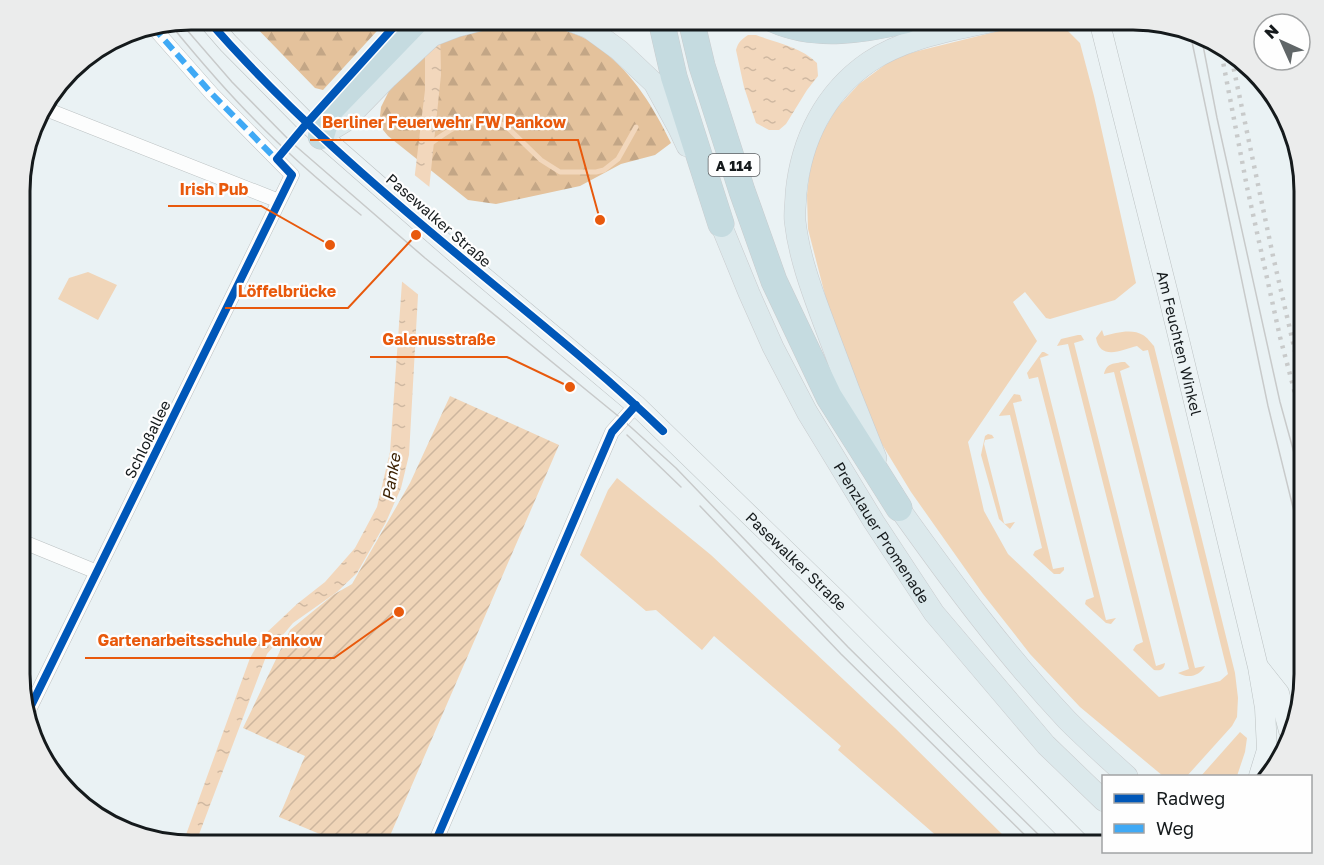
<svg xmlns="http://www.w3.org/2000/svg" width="1324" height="865" viewBox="0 0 1324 865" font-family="'Golos Text',sans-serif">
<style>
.green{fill:#f0d5b8}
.forest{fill:url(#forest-firs)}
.garden{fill:url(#garden-furrows)}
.water{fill:url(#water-ripples)}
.pier{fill:#eaf2f4}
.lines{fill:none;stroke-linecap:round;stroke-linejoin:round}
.stream{stroke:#f2d7bc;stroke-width:5}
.street-casing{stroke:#bbc1c2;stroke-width:15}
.secondary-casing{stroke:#bbc1c2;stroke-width:21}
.primary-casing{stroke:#c9ccce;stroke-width:22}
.highway-casing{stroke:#c9ccce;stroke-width:27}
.street{stroke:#fcfdfd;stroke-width:14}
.secondary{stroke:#ecf3f5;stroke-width:20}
.primary{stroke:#dce9ec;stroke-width:21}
.highway{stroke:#c5dbe0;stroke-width:26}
.tram{stroke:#c8caca;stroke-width:1.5}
.rail{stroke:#c8caca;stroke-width:4.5;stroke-dasharray:3 6;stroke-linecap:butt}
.quiet{stroke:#3fa9f5;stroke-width:6;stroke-dasharray:12 6;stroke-linecap:butt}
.cycleway-casing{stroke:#fefefe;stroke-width:11}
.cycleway{stroke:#0057b8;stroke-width:8}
.labels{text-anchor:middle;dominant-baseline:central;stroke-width:4.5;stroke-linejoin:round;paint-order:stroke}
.shield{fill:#fefefe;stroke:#5b5e60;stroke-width:1.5}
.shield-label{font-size:14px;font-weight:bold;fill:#151a1c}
.street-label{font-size:15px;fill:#151a1c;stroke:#fefefe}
.water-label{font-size:16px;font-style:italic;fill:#3d2203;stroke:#fefefe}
.rim{fill:none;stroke:#151a1c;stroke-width:3}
.leader{fill:none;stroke:#e8590c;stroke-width:2}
.callout-dot{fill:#e8590c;stroke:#fefefe;stroke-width:2}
.callout-label{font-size:16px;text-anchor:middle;font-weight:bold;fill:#e8590c;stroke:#fefefe;stroke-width:4.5;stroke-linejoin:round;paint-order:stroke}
</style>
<defs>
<pattern id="forest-firs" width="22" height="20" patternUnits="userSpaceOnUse" patternTransform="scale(1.5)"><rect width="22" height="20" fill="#e4c29c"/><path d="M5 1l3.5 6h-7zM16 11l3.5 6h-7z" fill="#c3a686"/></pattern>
<pattern id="garden-furrows" width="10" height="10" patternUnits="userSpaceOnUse" patternTransform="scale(1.5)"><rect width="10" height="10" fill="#f0d5b8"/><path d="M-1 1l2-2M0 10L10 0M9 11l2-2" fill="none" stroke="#cdb69e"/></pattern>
<pattern id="water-ripples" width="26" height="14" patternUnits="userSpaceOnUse" patternTransform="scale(1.5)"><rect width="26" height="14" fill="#f2d7bc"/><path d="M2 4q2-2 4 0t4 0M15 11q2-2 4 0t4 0" fill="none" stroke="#cfb8a1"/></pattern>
</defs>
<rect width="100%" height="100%" fill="#eaf2f4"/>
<!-- green -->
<path class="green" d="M1043,20h16l10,4 -3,5 14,14 14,53 42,187 -21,17 -65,19 -4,-1 -21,-26 -12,10 24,39 -69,101 16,69 24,43 151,143 61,-16 8,-7 -80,-324 -5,1 -6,-5c-15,4 -37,15 -41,-8l6,-8 2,6c11,-3 28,-8 39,-1 4,2 8,8 11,11l81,327 3,25 -1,19 -5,9 -45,50h-24l-83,-69 -50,-53 -21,-27 -26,-33 -72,-102 -31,-51 -49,-123 -23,-89 -1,-34 3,-27 4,-14 5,-15 17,-30 23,-25 27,-20 15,-8 17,-5z
M88,272l29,13 -19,35 -40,-21 11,-21z
M1078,335h3l3,5 -10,3 82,323 9,-3c-1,7 -5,8 -11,7l-21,-20 3,-5 7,-3 -75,-298 -11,2 4,-7z
M1042,352h2l5,3 -9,3 66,262 10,-2 -5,6 -5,-1 -21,-19 1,-4 8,-3 -56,-220 -9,2 -2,-6z
M1122,362h3l5,5 -10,4 75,297 10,-2c-5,10 -17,13 -27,7l11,-4 -75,-297 -10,2c3,-11 8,-10 18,-12z
M1014,394l6,1 2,6 -9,2 40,166 11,-2v3l-4,4h-6l-21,-19 2,-4 7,-3 -32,-133 -11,1 1,-2z
M988,434l4,1 2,3 -9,2 -1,4 20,79 1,1 10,-2 -5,7 -11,-10 -18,-64 4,-19z
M617,478l94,77 184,173 114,113 -4,4h-58l-109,-95 3,-4 -127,-110 -12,14 -46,-40 -10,1 -66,-56 28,-65z
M1240,732l7,6 -2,14 -8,24h-36z"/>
<!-- forest -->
<path class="forest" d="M249,20h138l-64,70 -8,-2z
M512,21c24,2 54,7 76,19 5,3 10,8 15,11 31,24 51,57 68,92l-16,12 -34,9 -41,22 -84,18 -28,-4 -80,-64 -9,-11 2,-18 10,-20 51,-48 47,-15z"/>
<!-- garden -->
<path class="garden" d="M450,396l109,49 -173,400h-40l-67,-28 26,-61 -62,-28 47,-98 43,-35 19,-11 58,-101z"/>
<!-- water -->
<path class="water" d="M421,20h19l1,55 -23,220 -9,160 -8,33 -15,34 -29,51 -20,19 -44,31 -26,31 -72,191 -12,-2 67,-185 12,-21 35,-33 28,-22 30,-34 22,-41 13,-55 12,-170 23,-192v-40z
M748,35h8c21,8 45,12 61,28l1,13 -11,14 -21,34 -7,6h-10l-13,-7 -12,-36 -8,-37c2,-8 6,-11 12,-15z"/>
<!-- pier -->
<path class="pier" d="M412,173l20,16 -12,107 -20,-16z"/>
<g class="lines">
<!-- stream -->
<path class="stream" d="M430,144c21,-15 35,-27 63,-22 6,1 9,2 14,5l34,33 19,12h36l8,-2 14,-11 18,-32"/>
<!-- street casing -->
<g class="street-casing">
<path id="street" d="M43,108l236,93
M21,541l76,31
M27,714l265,-539 -80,-81 -59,-67
M434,845l178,-413 24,-27"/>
</g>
<!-- secondary casing -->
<g class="secondary-casing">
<g id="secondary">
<path id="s1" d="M208,20l20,23 79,80 160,140 169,142 203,197 242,243"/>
<path id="s2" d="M1099,20l69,274 90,373 7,41 2,42 -8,26"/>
<path d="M1260,669l19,24 10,38"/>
</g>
</g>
<!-- primary casing -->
<g class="primary-casing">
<g id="primary">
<path d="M568,20l21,8 30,22 35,33 25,46 8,17"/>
<path d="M321,136l23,-14 44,-45 44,-41 26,-10 23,-6"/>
<path id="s3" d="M715,210l34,83 24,54 34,65 67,110 60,91 112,132 58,56"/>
<path d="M876,458c-18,-44 -35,-88 -51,-132 -13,-35 -26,-69 -30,-105 -1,-9 1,-19 1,-28 5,-52 28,-100 73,-131 37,-25 86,-32 129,-42"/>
<path d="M893,494l6,14c52,73 106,146 168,212 19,19 40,38 60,56"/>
</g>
</g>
<!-- highway casing -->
<g class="highway-casing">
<path id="highway" d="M661,20l13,57 47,147
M691,20l11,46 40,125 32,90 55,116 70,111
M775,20c41,18 90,10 131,0
M321,136l7,-24 89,-92"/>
</g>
<!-- street -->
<use href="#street" class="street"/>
<!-- secondary -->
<use href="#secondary" class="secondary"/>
<!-- primary -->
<use href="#primary" class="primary"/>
<!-- highway -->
<use href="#highway" class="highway"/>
<!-- tram -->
<path class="tram" d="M180,22l52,60 59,60 134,116 198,162 53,48 172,179 201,198
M170,24c27,33 55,66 85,96 33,34 69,65 106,95
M1191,37l77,369 36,146
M1202,40l15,78 63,284 24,87
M627,435l54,52
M700,506l141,148 194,191"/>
<!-- rail -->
<path class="rail" d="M1220,46l27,141 33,150 24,90
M1230,51l43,205 31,134"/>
<!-- quiet -->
<path class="quiet" d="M153,27l59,67 68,69"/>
<!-- cycleway casing -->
<g class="cycleway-casing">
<path id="cycleway" d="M208,20c78,90 170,169 262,245 65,54 132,107 193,166
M27,714l265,-539 -15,-16 30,-36 93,-103
M434,845l178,-413 24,-27"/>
</g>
<!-- cycleway -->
<use href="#cycleway" class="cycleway"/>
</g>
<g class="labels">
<!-- shield labels -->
<rect class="shield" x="708.5" y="154" width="51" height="22" rx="4.5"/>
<g class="shield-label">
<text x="734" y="165">A 114</text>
</g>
<!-- street labels -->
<g class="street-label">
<text transform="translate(439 220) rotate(41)">Pasewalker Straße</text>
<text stroke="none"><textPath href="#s2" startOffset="333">Am Feuchten Winkel</textPath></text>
<text transform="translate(147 439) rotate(-64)">Schloßallee</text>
<text stroke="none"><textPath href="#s3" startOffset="364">Prenzlauer Promenade</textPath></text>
<text stroke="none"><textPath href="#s1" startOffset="800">Pasewalker Straße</textPath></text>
</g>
<!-- water labels -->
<g class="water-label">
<text transform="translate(391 477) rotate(-81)">Panke</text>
</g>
</g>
<!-- crop -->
<path d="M0 0H1324V865H0ZM191 30H1133A161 161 0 0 1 1294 191V674A161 161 0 0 1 1133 835H191A161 161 0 0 1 30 674V191A161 161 0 0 1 191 30Z" fill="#ebecec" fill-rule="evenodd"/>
<path class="rim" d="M191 30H1133A161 161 0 0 1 1294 191V674A161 161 0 0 1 1133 835H191A161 161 0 0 1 30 674V191A161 161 0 0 1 191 30Z"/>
<!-- callouts -->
<path class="leader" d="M600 220L578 140H310M330 245L261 206H168M416 235L348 308H225M570 387L507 357H370M399 612L334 658H85"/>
<g class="callout-dot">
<circle cx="600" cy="220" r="6"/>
<circle cx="330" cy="245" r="6"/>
<circle cx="416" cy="235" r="6"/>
<circle cx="570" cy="387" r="6"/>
<circle cx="399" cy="612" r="6"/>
</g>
<g class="callout-label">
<text x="444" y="128">Berliner Feuerwehr FW Pankow</text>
<text x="214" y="195">Irish Pub</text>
<text x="287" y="297">Löffelbrücke</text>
<text x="439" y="345">Galenusstraße</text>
<text x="210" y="646">Gartenarbeitsschule Pankow</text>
</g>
<!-- legend -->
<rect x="1102" y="775" width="210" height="78" fill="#fefefe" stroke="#a1a3a4" stroke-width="1.5"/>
<rect x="1114" y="794" width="30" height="9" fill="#0057b8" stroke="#a1a3a4" stroke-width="1.5"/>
<text x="1156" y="805" font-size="18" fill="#151a1c">Radweg</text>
<rect x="1114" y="824" width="30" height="9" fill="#3fa9f5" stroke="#a1a3a4" stroke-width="1.5"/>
<text x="1156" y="835" font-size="18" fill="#151a1c">Weg</text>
<!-- north arrow -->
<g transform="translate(1282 42) rotate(315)"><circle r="28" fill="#fefefe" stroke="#a1a3a4" stroke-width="1.5"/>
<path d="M0-4.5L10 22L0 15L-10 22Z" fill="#606668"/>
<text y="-9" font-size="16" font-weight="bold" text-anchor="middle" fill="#151a1c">N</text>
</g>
</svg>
